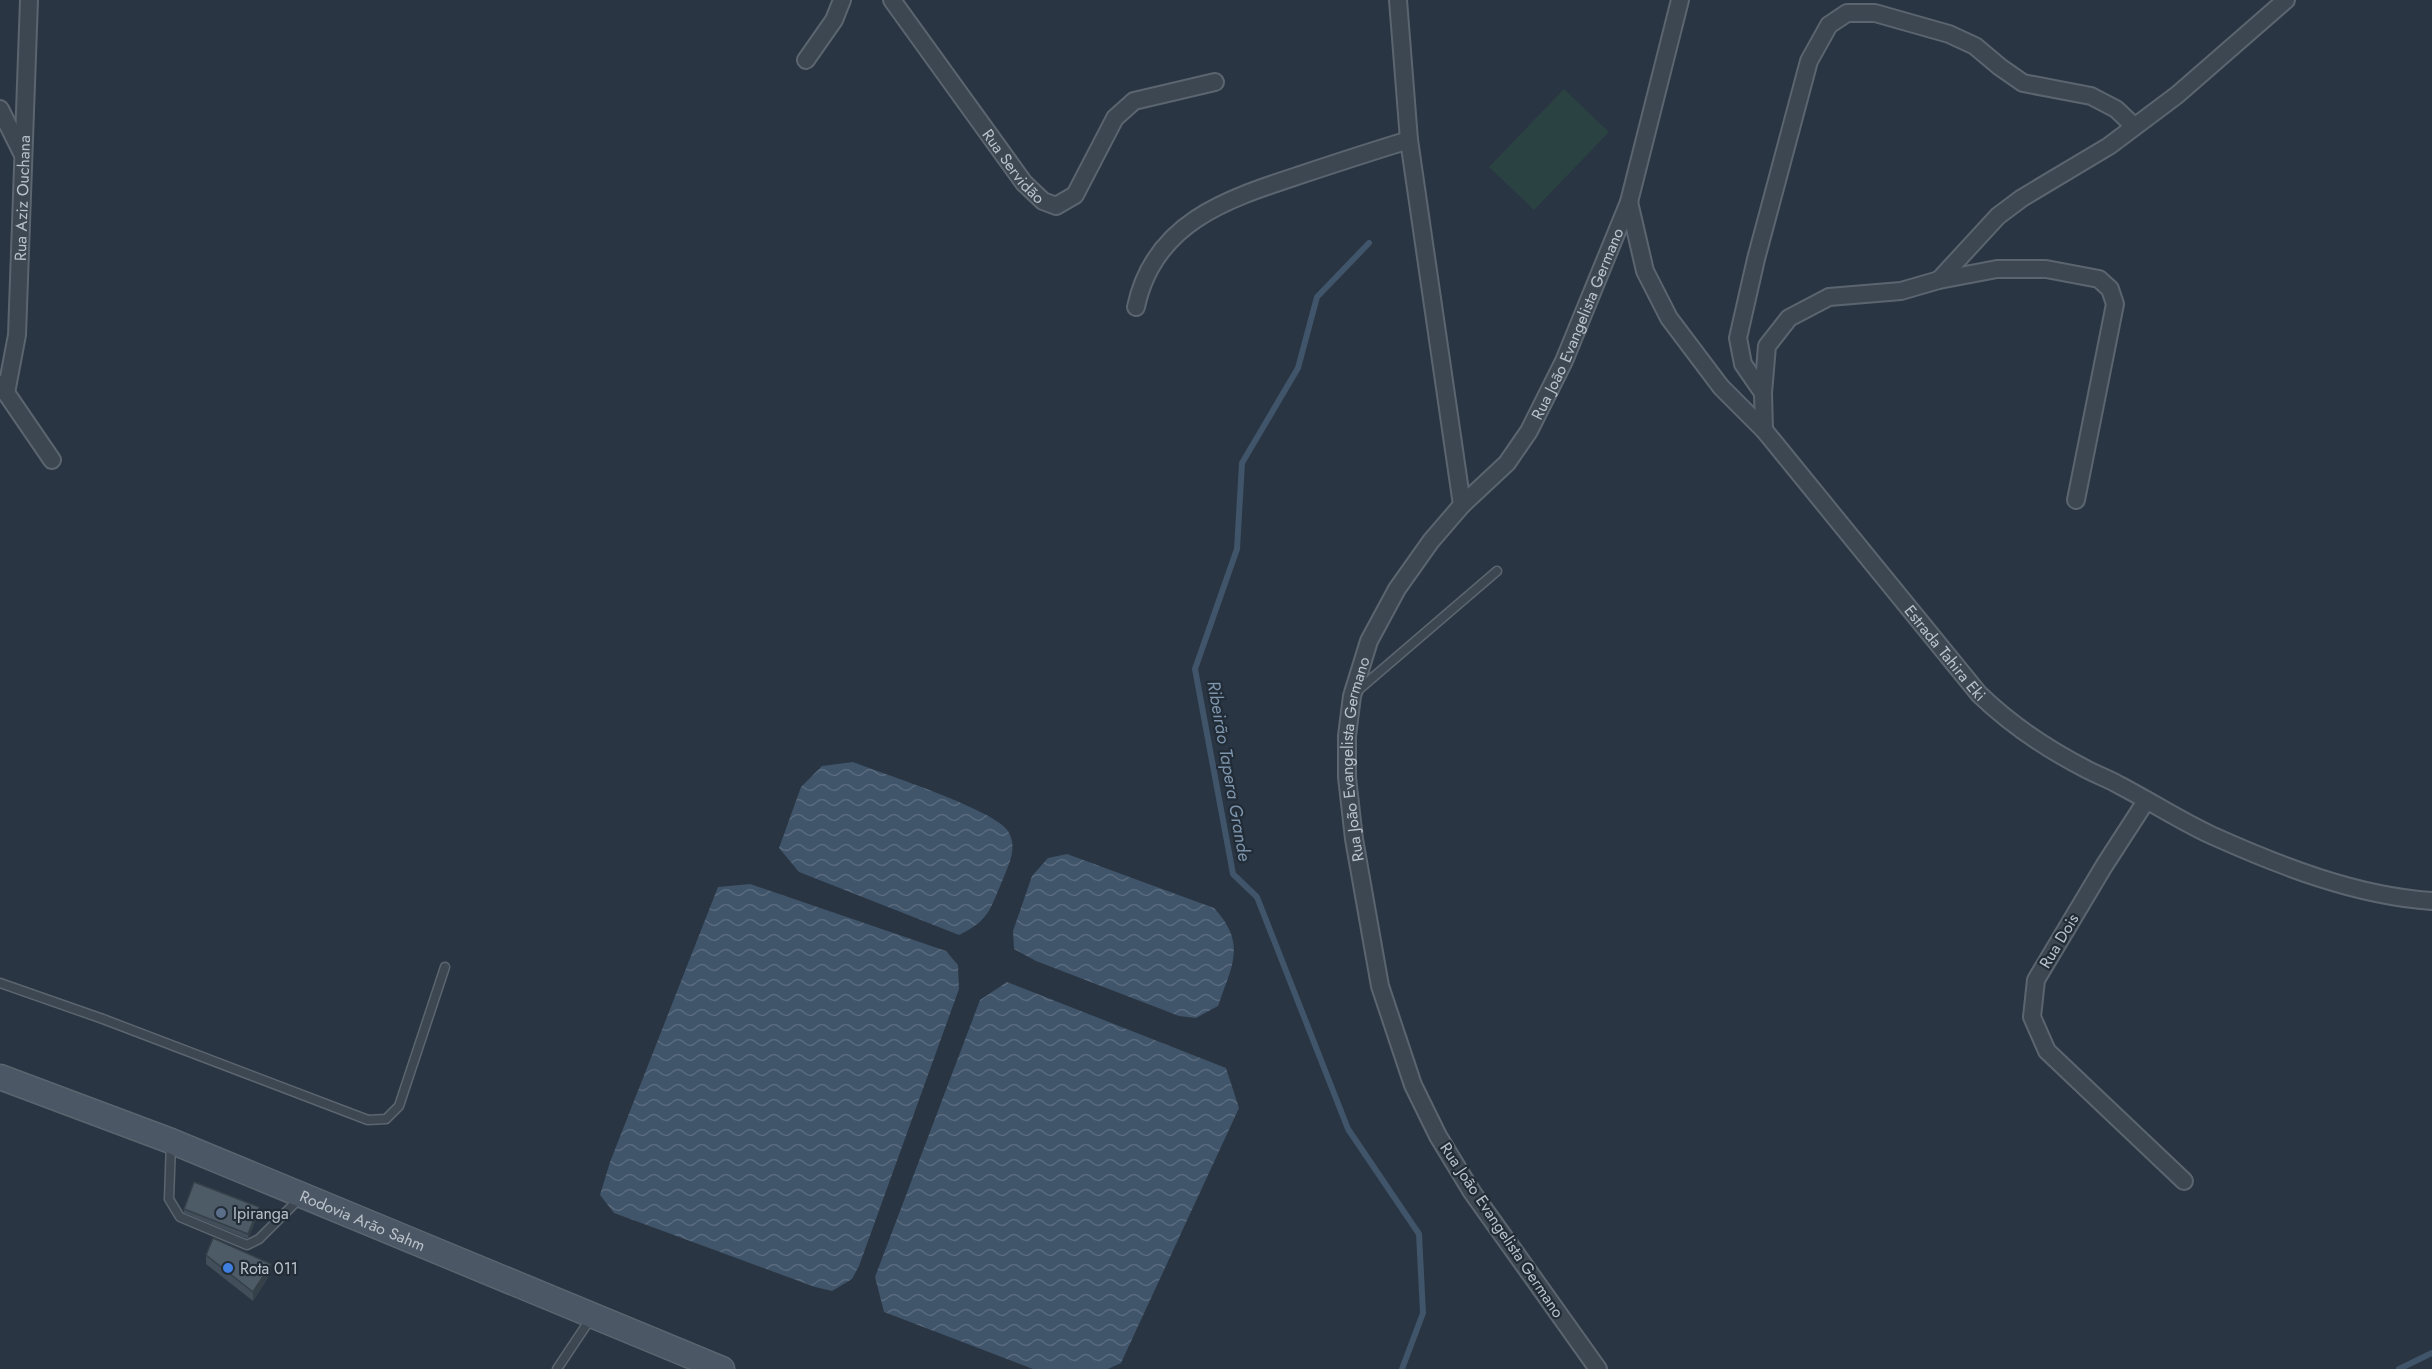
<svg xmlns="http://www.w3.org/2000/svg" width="2432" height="1369" viewBox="0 0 2432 1369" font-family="Jost,sans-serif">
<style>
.pitch{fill:#2b4243}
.water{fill:url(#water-waves)}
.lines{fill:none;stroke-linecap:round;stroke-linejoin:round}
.stream{stroke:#40546a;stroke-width:6}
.lane-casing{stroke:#5b656f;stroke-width:11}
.street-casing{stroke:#5b656f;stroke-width:20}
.secondary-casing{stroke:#5b656f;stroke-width:27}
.lane{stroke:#3d4752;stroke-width:8}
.street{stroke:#3d4752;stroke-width:16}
.secondary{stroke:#4b5764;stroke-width:24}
.wall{fill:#424e59}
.shaded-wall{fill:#364048}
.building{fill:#4d5b67;stroke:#364048;stroke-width:1.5}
.service-dot{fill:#5c6f8a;stroke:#222c37;stroke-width:2}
.shop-dot{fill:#3f7fe0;stroke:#222c37;stroke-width:2}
.labels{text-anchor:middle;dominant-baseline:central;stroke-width:4.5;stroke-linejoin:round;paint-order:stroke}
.street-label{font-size:16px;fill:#bac2cb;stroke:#222c37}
.poi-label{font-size:16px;fill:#bac2cb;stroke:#222c37;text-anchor:start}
.water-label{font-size:18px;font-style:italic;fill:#7d95ac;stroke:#222c37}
</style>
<defs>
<pattern id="water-waves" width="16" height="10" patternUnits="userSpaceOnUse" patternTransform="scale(1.5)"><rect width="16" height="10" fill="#40546a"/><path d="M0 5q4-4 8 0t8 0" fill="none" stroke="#5a6b7e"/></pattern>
</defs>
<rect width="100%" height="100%" fill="#293542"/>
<!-- pitch -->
<path class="pitch" d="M1564,89l45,43 -75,78 -45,-43z"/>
<!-- water -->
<path class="water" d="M853,762c28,11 143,48 155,69 10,16 1,33 -5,48 -13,30 -13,41 -44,56l-160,-63 -20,-24 22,-61 21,-21z
M1067,854l147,54c33,35 18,58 4,98l-22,12 -17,-2 -143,-55 -22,-12 -1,-18 19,-55 16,-18z
M750,884l196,67 12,14 1,24 -100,277 -7,13 -20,12 -17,-4 -201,-74 -14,-18 10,-33 108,-275z
M1007,982l219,86 13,40 -118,255 -13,6h-75l-149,-57 -9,-35 105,-277z"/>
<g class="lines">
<!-- stream -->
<path class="stream" d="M1369,243l-52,54 -19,71 -56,95 -5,86 -42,120 38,205 24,23 91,232 71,105 4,79 -21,56
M2399,1369l33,-16"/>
<!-- lane casing -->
<g class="lane-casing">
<path id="lane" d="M1356,692l141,-121
M0,983l103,36 265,101 18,-1 13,-13 46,-139
M171,1143l-2,56 11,18 67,28 12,-6 41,-41
M557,1369l34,-51"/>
</g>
<!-- street casing -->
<g class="street-casing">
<g id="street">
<path id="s1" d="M892,0l132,183 19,18 13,5 19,-11 40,-77 19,-17 81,-19"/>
<path d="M1398,0l11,140 53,365"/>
<path d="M806,60l28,-40 8,-20"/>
<path d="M0,109l22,44"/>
<path id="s2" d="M1629,202l16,69 24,47 52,69 43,43 215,264c31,30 68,55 107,75 11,6 23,10 33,16 31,16 60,35 92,50 69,31 145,61 221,66"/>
<path d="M1939,280l59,-64 24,-18 87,-52 68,-51 109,-95"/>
<path d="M1136,307c18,-85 91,-108 164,-132 36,-12 73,-24 109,-35"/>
<path d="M0,384l52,76"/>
<path id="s3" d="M6,393l11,-58 12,-335"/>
<path d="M1763,393l-20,-29 -5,-26 18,-79 53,-198 20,-36 18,-12h28l74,21 26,12 25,21 23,16 68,13 25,13 17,16"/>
<path d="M1764,430l-1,-37 4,-47 22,-28 40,-21 72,-6 38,-11 58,-11h49l53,10 11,10 5,15 -39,196"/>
<path d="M2146,801l-42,65 -68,114 -4,37 15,34 137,130"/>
<path id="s4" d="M1598,1369l-126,-177 -34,-56 -25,-51 -33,-99 -26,-147 -7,-62v-41l5,-40 17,-55 28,-52 34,-48 31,-36 45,-42 22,-32 35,-70 65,-159 51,-202"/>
</g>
</g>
<!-- secondary casing -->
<g class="secondary-casing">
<g id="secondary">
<path id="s5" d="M0,1077l171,64 551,228"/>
</g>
</g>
<!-- lane -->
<use href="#lane" class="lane"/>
<!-- street -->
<use href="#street" class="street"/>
<!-- secondary -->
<use href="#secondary" class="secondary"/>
</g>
<!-- wall -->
<path class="wall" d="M184,1209l75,3 -11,27 -64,-26z
M206,1255l65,18 -18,28 -47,-37z"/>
<!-- shaded-wall -->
<path class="shaded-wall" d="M259,1207v5l-11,27v-5z
M271,1264v9l-18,28v-9z"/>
<!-- building -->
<path class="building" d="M194,1182l65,25 -11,27 -64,-25z
M213,1238l58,26 -18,28 -47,-37z"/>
<!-- markers -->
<circle class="service-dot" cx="221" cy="1213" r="6"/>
<circle class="shop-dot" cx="228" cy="1268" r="6"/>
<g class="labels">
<!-- street labels -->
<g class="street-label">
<text stroke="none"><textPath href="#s1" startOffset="206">Rua Servidão</textPath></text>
<text stroke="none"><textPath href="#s3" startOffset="196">Rua Aziz Ouchana</textPath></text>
<text stroke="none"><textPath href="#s4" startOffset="1178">Rua João Evangelista Germano</textPath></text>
<text stroke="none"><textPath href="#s2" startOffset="558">Estrada Tahira Eki</textPath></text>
<text stroke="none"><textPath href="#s4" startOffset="674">Rua João Evangelista Germano</textPath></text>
<text transform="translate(2059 941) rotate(-59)">Rua Dois</text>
<text stroke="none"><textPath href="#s5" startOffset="390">Rodovia Arão Sahm</textPath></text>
<text transform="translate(1502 1230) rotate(56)">Rua João Evangelista Germano</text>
</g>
<!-- poi labels -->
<g class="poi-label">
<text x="233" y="1213">Ipiranga</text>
<text x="240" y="1268">Rota 011</text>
</g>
<!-- water labels -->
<g class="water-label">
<text transform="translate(1229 771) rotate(80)">Ribeirão Tapera Grande</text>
</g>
</g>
</svg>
